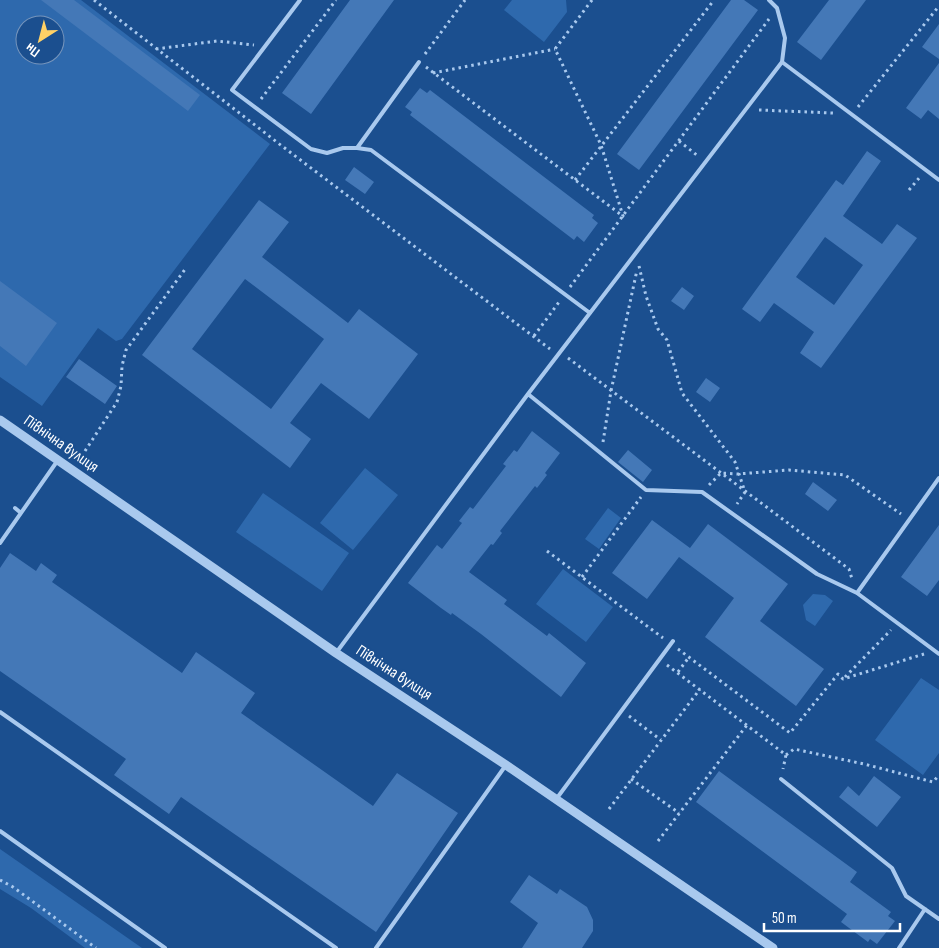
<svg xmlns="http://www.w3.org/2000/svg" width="939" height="948" viewBox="0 0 939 948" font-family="'Sofia Sans Condensed',sans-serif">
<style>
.green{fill:#2e69ad;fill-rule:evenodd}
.building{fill:#4478b7;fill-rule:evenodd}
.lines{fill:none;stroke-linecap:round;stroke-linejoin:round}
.path{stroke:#a9c9ee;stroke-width:3;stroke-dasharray:2.5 4;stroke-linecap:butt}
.service{stroke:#a9c9ee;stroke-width:4}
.tertiary{stroke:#a9c9ee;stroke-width:9}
.labels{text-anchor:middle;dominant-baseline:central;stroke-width:4;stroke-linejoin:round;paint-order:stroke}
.street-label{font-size:16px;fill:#fff;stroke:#1b4f8f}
</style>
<rect width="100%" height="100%" fill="#1b4f8f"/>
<!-- green -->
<path class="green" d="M0,0h81l189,144 -148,195 -6,2 -18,-13 -56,78 -42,-29zM25,25h30v30h-30z
M512,0h54l1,12 -23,30 -40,-32z
M365,468l33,27 -45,55 -33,-27z
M263,493l86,60 -27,38 -86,-59z
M608,508l13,10 -22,31 -14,-10z
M563,569l50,38 -27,35 -50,-38z
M813,594l12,1 8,6 -18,25 -9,-6 -3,-15z
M921,678l18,12v63l-16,22 -48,-35z
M0,849l142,99h-57l-54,-40 -31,-19z"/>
<!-- building -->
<path class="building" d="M41,0h33l126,95 -12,16z
M350,0h44l-83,114 -29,-21z
M731,0h13l14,10 -119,160 -22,-16z
M829,0h37l-45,60 -24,-18z
M939,24v35l-17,-12z
M939,63v56l-11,-9 -7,9 -15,-11z
M420,88l7,5 3,-3 164,125 -2,3 6,5 -14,19 -7,-6 -3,4 -164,-125 2,-3 -7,-5z
M867,151l14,10 -38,55 39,28 15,-20 20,14 -96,130 -21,-15 14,-21 -40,-29 -14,19 -18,-13 94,-129 7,5zM825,237l38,28 -29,40 -38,-28z
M354,167l20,15 -9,12 -20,-14z
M259,200l30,22 -27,35 86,66 11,-14 59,45 -49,65 -48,-36 -31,40 21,16 -21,29 -148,-113zM245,279l79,60 -53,70 -79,-60z
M0,281l57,42 -31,43 -26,-20z
M682,287l12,9 -10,14 -13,-9z
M79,359l38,27 -12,18 -39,-27z
M706,378l14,10 -10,14 -14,-10z
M532,431l28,22 -15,20 2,2 -10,13 -2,-2 -35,45 2,2 -9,12 -2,-1 -22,28 38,28 -3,4 43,32 2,-3 37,30 -25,34 -80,-63 -29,-21 -1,2 -10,-7 -33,-25 29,-38 5,4 20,-26 -3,-2 11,-14 3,2 33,-43 -3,-2 11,-14 3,2z
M628,450l24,20 -9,12 -25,-20z
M813,482l24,18 -9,11 -23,-17z
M652,520l38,28 18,-24 80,60 -28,37 64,48 -28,37 -91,-69 29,-39 -55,-41 -32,42 -35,-26z
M939,525v55l-12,16 -26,-19z
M10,553l26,18 5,-8 16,12 -5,7 130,91 14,-21 59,41 -14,20 132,93 24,-33 61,40 -82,119 -195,-135 -12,17 -55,-39 12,-16 -126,-88v-103z
M719,771l138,101 -7,10 41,30 -3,4 7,5 -18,23 -7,-5 -2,3 -27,-20 6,-8 -151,-112z
M874,776l27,21 -24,30 -38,-30 9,-11 11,10z
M529,875l28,19 3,-5 27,18 6,13v11l-11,17h-60l16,-25 -28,-21z"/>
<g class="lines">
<!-- path -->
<path class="path" d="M94,0l184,143 272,206
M592,0l-37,49 46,96 22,71
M156,49l61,-8 37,4
M425,54l40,-54
M426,67l198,150
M433,73l122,-24
M261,99l75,-99
M858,107l81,-101
M759,110l74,3
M679,141l19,15
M575,180l139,-180
M909,190l11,-13
M639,266l7,30 12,33 9,11 15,53 53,69 10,30 -8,12
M570,287l199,-268
M534,336l25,-34
M568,358l281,211 3,10
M603,442l8,-51 26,-121
M85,451l32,-49 4,-16 1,-20 4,-16 60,-82
M709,485l12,-12 17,1 51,-4 56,5 56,39
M547,551l116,87
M582,577l59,-80
M678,649l112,84 48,-59 5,5 81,-25
M667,665l119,90 -3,14
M678,672l11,-15
M845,677l46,-47
M629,716l32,24
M786,755l8,-6 70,15 69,18 6,-7
M631,779l48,34
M609,809l91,-120
M658,841l89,-116
M0,880l13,7 83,61"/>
<!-- service -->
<path class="service" d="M300,0l-68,90 79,59 16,4 16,-5h14l14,2 219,163
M782,62l157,118
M357,148l62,-86
M528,394l118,96 56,2 115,82 40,19 82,61
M15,508l6,5
M0,543l58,-83
M857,593l82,-115
M336,653l192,-259 254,-332 3,-24 -8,-30 -8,-8
M0,712l336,236
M781,779l111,89 14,28 33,23
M557,798l116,-157
M0,831l165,117
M376,948l130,-183
M899,948l26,-39"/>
<!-- tertiary -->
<path class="tertiary" d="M0,420l336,233 170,112 267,183"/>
</g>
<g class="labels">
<!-- street labels -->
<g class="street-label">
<text transform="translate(61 444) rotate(35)">Північна вулиця</text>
<text transform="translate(394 673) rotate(33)">Північна вулиця</text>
</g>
</g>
<!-- north arrow -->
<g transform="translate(40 40) rotate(216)"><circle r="24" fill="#1b4f8f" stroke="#7695bc"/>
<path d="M0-4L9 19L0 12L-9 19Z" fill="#ffd166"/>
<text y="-8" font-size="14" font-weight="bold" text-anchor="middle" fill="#ffffff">Пн</text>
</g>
<!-- scale -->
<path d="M764 923v8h136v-8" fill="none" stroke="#ffffff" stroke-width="2.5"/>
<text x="772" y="923" font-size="15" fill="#ffffff" stroke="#1b4f8f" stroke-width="4" paint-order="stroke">50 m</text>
</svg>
